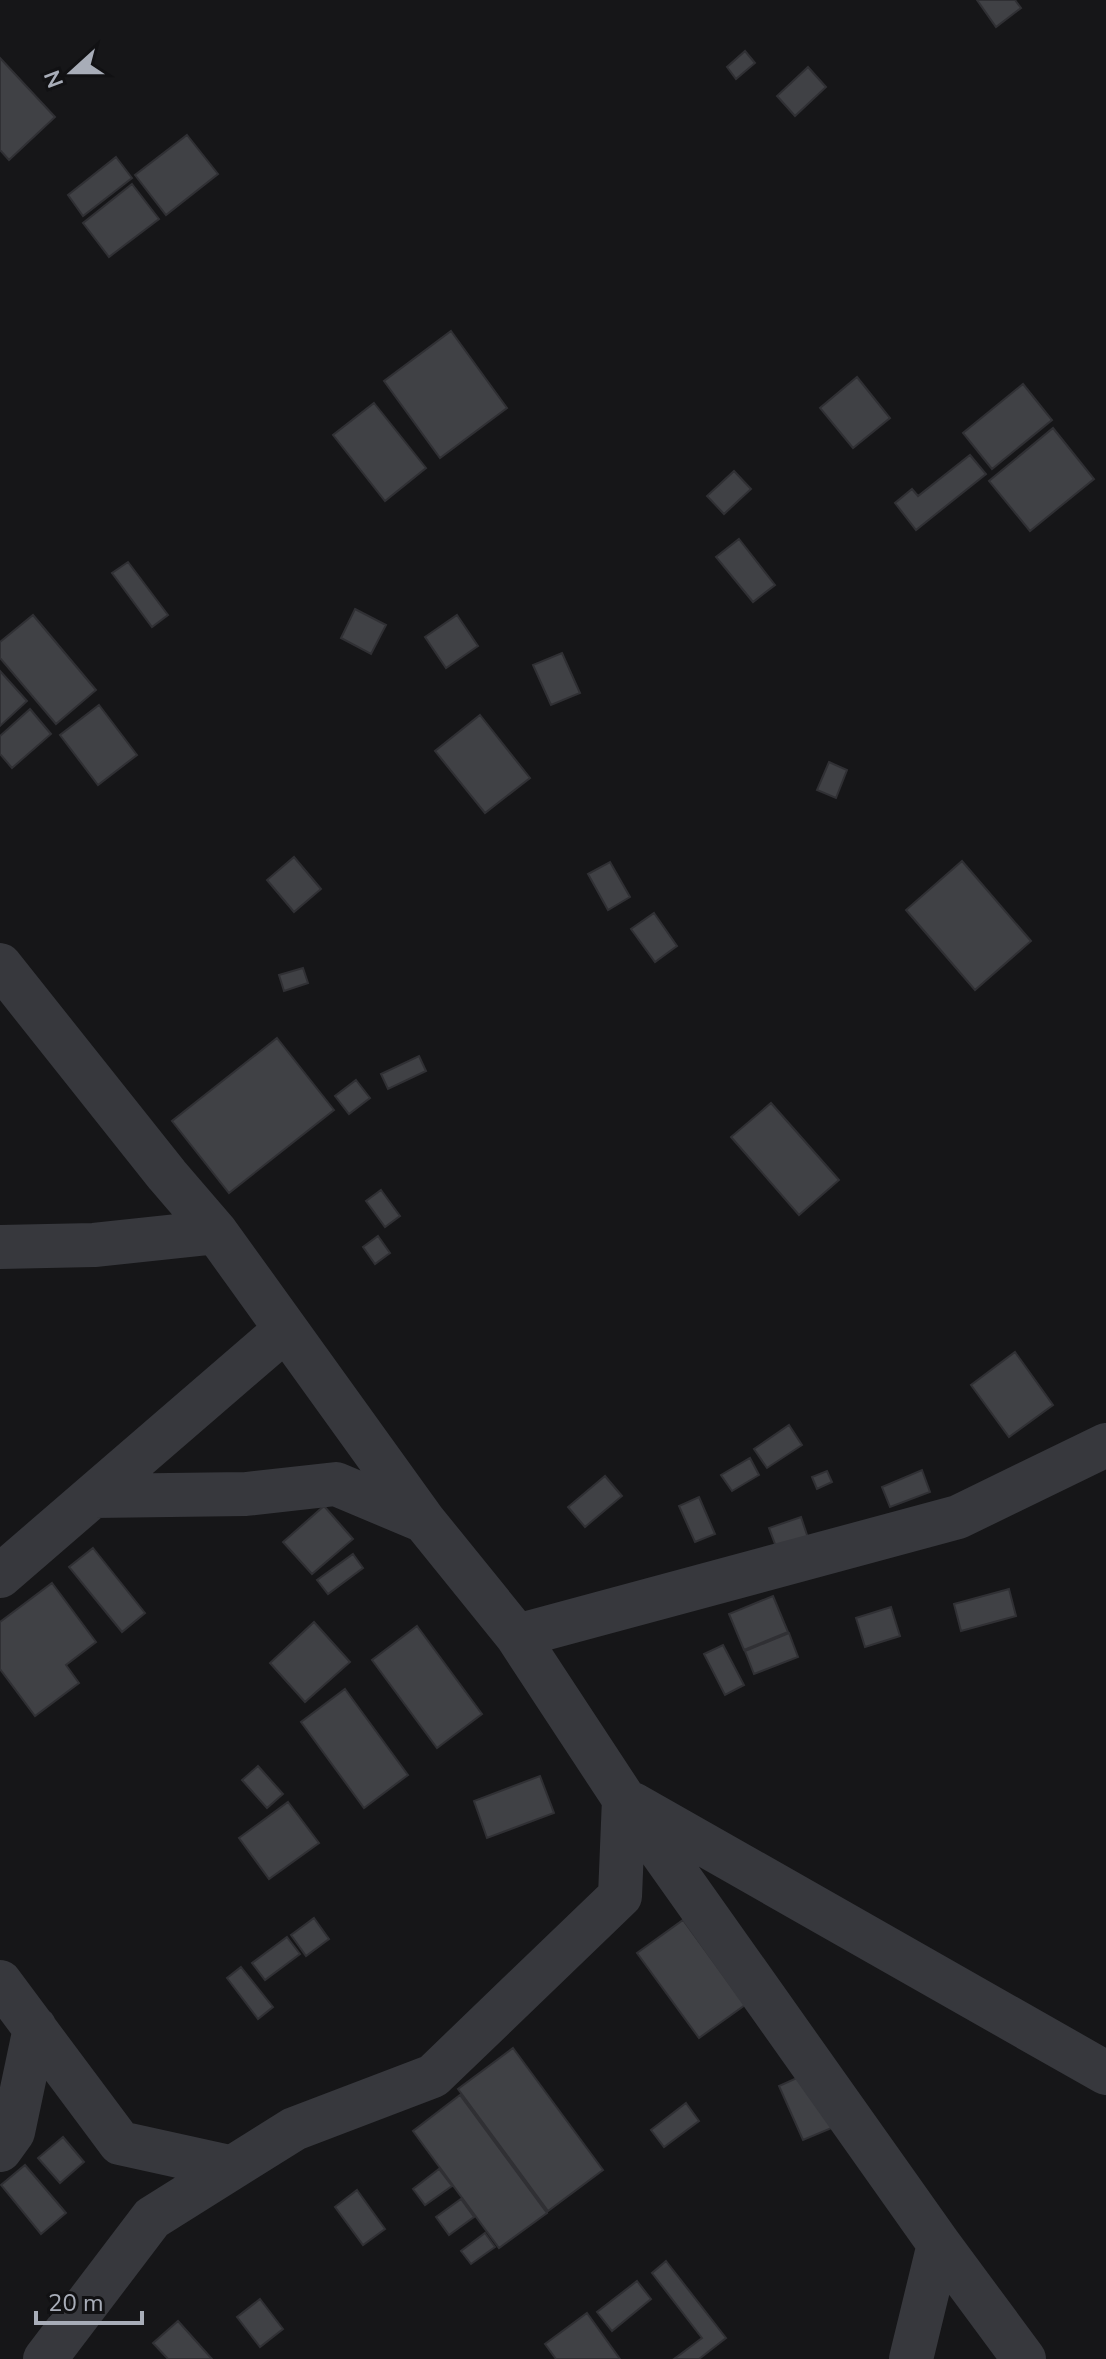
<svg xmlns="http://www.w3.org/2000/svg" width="1106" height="2359" viewBox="0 0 1106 2359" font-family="'Nunito Sans',sans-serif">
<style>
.building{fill:#404145;stroke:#303034;stroke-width:2}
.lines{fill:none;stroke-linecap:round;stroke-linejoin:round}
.minor{stroke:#37383d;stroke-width:44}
</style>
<rect width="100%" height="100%" fill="#161618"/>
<!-- building -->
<path class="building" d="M977,0h38l6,8 -25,19z
M745,51l10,12 -19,16 -9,-12z
M0,58l55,59 -46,43 -9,-10z
M808,67l18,20 -31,29 -18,-20z
M187,135l31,39 -52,41 -31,-40z
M116,157l16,21 -49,38 -15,-21z
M132,184l27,35 -50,38 -26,-34z
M451,331l56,77 -67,50 -56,-77z
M857,377l33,41 -37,30 -33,-40z
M1023,384l29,36 -60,49 -29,-36z
M374,403l52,65 -41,33 -52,-66z
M1053,428l41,51 -64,52 -41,-50z
M970,455l16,19 -70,56 -21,-27 17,-14 6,7z
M734,471l17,18 -27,25 -17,-18z
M739,539l36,46 -22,17 -37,-45z
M128,562l40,53 -16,12 -40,-54z
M355,609l31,16 -15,29 -30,-16z
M33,615l63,75 -40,34 -56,-66v-16z
M457,615l21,31 -32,22 -21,-31z
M562,653l18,40 -29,12 -18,-40z
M0,671l27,30 -27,25z
M99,705l38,50 -39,30 -38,-50z
M30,709l21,25 -39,34 -12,-14v-18z
M480,715l50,63 -45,35 -50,-62z
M829,762l18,8 -11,28 -19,-8z
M294,857l27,32 -27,23 -27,-32z
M962,861l69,80 -56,49 -69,-80z
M610,862l20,35 -22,13 -20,-36z
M654,913l23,33 -22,16 -24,-33z
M303,968l5,15 -24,8 -5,-16z
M277,1038l57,72 -105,83 -57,-72z
M419,1056l7,15 -38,18 -7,-15z
M356,1080l14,18 -21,16 -14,-18z
M771,1103l68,77 -40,35 -68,-78z
M381,1190l19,26 -15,11 -19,-26z
M378,1236l12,17 -15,11 -12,-17z
M1015,1352l38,53 -44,32 -38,-52z
M789,1425l13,20 -35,23 -13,-19z
M750,1458l9,17 -27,16 -11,-16z
M922,1470l8,22 -40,15 -8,-20z
M827,1471l5,11 -15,7 -5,-12z
M605,1476l17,20 -37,31 -17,-20z
M699,1497l16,37 -20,8 -16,-36z
M324,1506l29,33 -41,35 -29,-32z
M801,1517l8,24 -31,11 -9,-24z
M93,1548l52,65 -23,19 -53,-65z
M353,1554l10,14 -35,26 -11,-14z
M52,1583l44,59 -30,23 13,18 -44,33 -35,-47v-47z
M1009,1589l7,27 -55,15 -7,-27z
M773,1596l15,36 -44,18 -15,-36z
M891,1607l9,29 -35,11 -9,-29z
M314,1622l36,40 -45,40 -35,-39z
M417,1626l65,88 -45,34 -65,-88z
M789,1633l9,24 -44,17 -9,-23z
M723,1645l21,40 -19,10 -21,-41z
M345,1689l63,86 -44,33 -63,-86z
M258,1766l25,28 -16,14 -25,-28z
M540,1776l14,37 -67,25 -13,-37z
M288,1802l31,41 -50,36 -30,-41z
M314,1918l15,21 -23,17 -15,-21z
M683,1920l62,85 -46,33 -62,-85z
M287,1937l13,17 -35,26 -13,-17z
M241,1967l32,40 -15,12 -31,-41z
M513,2048l90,122 -55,41 -90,-122z
M810,2072l24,55 -31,13 -24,-54z
M460,2095l87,118 -48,35 -86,-117z
M686,2103l13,18 -35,26 -13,-17z
M63,2137l21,25 -24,21 -22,-25z
M25,2165l41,48 -25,21 -40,-49z
M439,2169l13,17 -27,19 -12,-16z
M357,2190l28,39 -22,16 -28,-38z
M461,2199l13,18 -25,18 -13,-18z
M485,2233l10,14 -24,17 -10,-13z
M666,2261l60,77 -27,21h-25l28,-21 -50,-65z
M637,2281l14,18 -39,32 -15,-19z
M260,2299l23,30 -23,18 -23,-30z
M587,2313l33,46h-64l-11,-15z
M178,2321l34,38h-44l-15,-16z"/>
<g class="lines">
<!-- minor -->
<path class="minor" d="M0,965l167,210 49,57 208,289 93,115 107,163 315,445 85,115
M0,1247l94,-2 122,-13
M94,1496l152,-2 90,-10 88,37
M0,1576l285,-246
M517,1636l441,-119 148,-72
M633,1804l473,269
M0,1982l120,161 109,24
M0,2150l13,-18 22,-104
M45,2359l107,-141 142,-89 139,-53 187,-180 4,-97
M911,2359l28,-115"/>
</g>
<!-- north arrow -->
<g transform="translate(72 72) rotate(249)" stroke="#111113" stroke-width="6" paint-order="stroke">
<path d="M0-6L14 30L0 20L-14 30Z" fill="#a8adb8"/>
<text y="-12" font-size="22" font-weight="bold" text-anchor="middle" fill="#a8adb8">N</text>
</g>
<!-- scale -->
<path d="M36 2311v12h106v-12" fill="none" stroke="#a8adb8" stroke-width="4"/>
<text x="48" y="2311" font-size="24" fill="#a8adb8" stroke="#111113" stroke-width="6" paint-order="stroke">20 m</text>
</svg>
